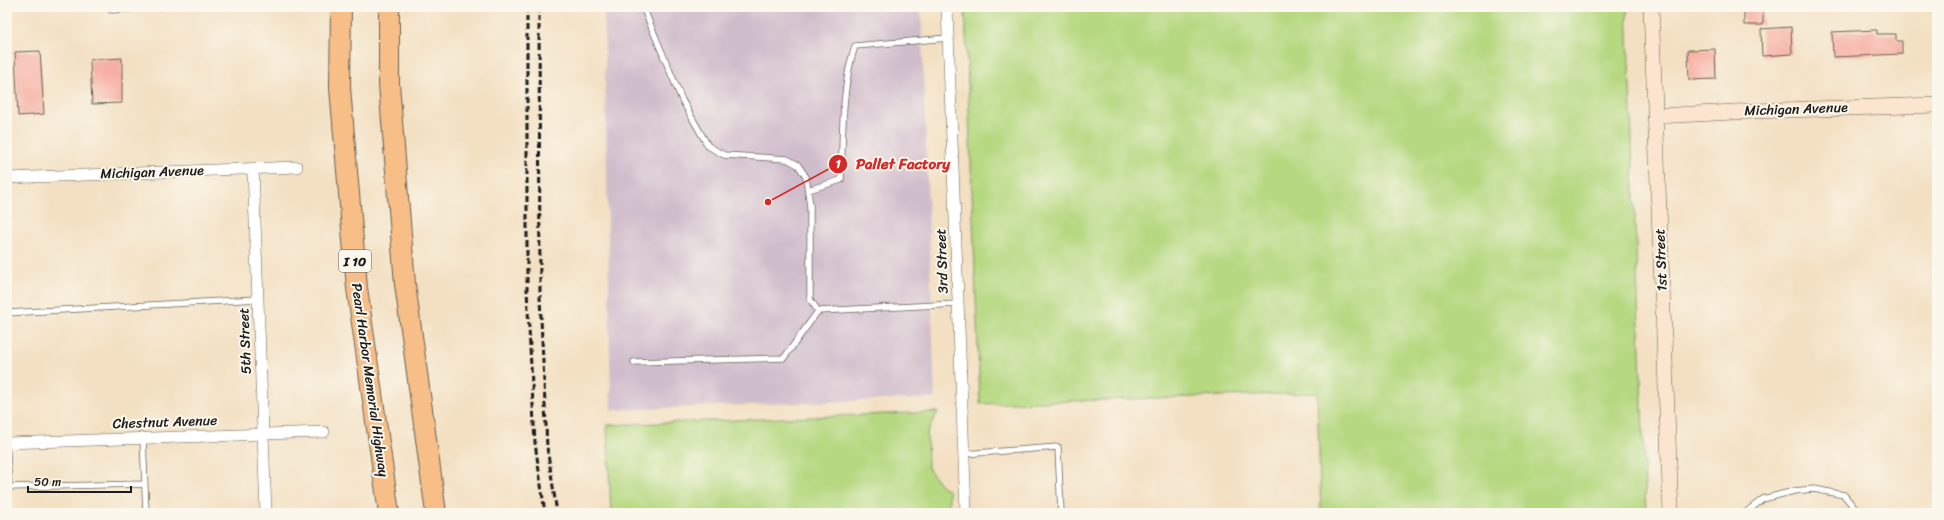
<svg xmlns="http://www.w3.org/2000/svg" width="1944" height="520" viewBox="0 0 1944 520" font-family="Sriracha,sans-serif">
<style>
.industrial{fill:#d0bdcc}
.green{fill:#b5d880;stroke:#687a4e}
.building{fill:#f6aea1}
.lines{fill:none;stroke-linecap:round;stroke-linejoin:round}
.lane-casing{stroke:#676156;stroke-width:7}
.street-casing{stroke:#676156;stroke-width:12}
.secondary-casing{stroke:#676156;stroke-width:16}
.highway-casing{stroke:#676156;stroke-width:22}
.lane{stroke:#fff;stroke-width:5.5}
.street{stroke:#fff;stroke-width:11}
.secondary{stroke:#fce5cf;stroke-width:15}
.highway{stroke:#f7be88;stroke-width:20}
.rail{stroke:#1c1c1c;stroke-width:3;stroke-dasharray:6 3;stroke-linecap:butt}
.labels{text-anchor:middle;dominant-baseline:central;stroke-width:4;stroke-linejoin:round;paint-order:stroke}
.shield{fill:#fbf7ec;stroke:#5f5e5a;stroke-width:1}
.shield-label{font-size:13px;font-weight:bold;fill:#1c1c1c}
.street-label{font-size:14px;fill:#1c1c1c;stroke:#fbf7ec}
.leader{fill:none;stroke:#d62828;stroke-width:1.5}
.callout-dot{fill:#d62828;stroke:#fbf7ec;stroke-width:1.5}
.mark-label{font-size:12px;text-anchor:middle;font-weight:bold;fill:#fff}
.callout-label{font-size:15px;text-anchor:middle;font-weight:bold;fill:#d62828;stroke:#fbf7ec;stroke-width:4;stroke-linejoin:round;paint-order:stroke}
</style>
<rect width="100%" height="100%" fill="#fbf7ec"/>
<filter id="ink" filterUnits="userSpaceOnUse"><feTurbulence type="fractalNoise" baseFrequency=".025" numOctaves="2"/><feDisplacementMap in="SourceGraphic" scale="8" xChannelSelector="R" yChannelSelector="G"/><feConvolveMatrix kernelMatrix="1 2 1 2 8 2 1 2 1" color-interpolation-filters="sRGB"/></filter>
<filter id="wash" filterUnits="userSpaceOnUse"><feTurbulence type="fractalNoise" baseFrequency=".012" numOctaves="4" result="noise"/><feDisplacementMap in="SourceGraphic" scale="16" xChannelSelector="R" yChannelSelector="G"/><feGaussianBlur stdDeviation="0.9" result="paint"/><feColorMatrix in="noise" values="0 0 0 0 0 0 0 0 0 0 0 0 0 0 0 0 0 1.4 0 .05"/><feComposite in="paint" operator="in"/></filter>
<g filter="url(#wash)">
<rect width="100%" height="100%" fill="#f3e0c2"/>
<!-- industrial -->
<path class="industrial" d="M604,7h317l14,391 -324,12z"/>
<!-- green -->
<path class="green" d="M965,7h662l19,506h-325l-4,-120 -337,11z
M938,412l-11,21 1,35 12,16 9,7v22h-338l-4,-88z"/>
<g id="blocks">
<!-- building -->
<path class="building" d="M1744,10h19v15h-19z
M1791,27l1,27 -30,2 -1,-27z
M1877,30v4h19v7h6v13l-69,3 -1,-25z
M1715,49l1,30 -27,1 -1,-30z
M40,51l4,63 -26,2 -3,-64z
M122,58v45l-30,1 -2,-44z"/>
</g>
</g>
<g filter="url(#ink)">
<use href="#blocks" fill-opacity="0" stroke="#676156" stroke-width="1"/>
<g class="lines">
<!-- lane casing -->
<g class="lane-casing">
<path id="lane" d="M109,7l2,3 48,-3
M643,7l39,93 26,46 16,9 63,4 11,6 8,12 4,29v93l8,12 140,-7
M808,190l33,-10c2,-45 0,-91 14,-134l93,-8
M7,313l251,-14
M634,362l150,-4 34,-47
M143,438l3,75
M7,453l2,34 135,-3
M964,454l94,-7 3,66
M1745,513l18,-14 31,-8 20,-2 30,6 12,15v3"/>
</g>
<!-- street casing -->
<g class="street-casing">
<path id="street" d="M947,7l19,506
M253,168l13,345
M7,178l290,-11
M7,443l317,-11"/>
</g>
<!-- secondary casing -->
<g class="secondary-casing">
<path id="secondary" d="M1651,7l20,506
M1656,116l98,-5 183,-6"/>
</g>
<!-- highway casing -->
<g class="highway-casing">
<path id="highway" d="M341,7l-1,81 17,200 32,225
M389,7v77l16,200 31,229"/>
</g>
<!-- lane -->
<use href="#lane" class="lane"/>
<!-- street -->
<use href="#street" class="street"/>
<!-- secondary -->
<use href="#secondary" class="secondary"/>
<!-- highway -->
<use href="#highway" class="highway"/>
<!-- rail -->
<path class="rail" d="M527,7v283l8,153 10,70
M539,7l1,290 7,150 10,66"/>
</g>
</g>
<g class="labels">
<!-- shield labels -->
<rect class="shield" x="339" y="250" width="32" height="22" rx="3"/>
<g class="shield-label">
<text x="355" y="261">I 10</text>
</g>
<!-- street labels -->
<g class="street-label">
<text transform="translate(1796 109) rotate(-2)">Michigan Avenue</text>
<text transform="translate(152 172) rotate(-2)">Michigan Avenue</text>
<text transform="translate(1661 260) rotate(-92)">1st Street</text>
<text transform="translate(942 261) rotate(-92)">3rd Street</text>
<text transform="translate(245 341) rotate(-92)">5th Street</text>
<text transform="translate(370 380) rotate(82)">Pearl Harbor Memorial Highway</text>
<text transform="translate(165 422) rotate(-2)">Chestnut Avenue</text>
</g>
</g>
<!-- callouts -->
<path class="leader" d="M768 202L838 164"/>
<g class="callout-dot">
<circle cx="768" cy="202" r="4"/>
<circle cx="838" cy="164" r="10"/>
</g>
<g class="mark-label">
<text x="838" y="168">1</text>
</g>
<g class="callout-label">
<text x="903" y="169">Pallet Factory</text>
</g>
<!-- margin -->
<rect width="1944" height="520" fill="none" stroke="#fbf7ec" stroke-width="24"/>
<!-- scale -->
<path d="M28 486v6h103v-6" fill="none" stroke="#1c1c1c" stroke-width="2"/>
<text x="34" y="486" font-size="12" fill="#1c1c1c" stroke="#fbf7ec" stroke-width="3" paint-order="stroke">50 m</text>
</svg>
